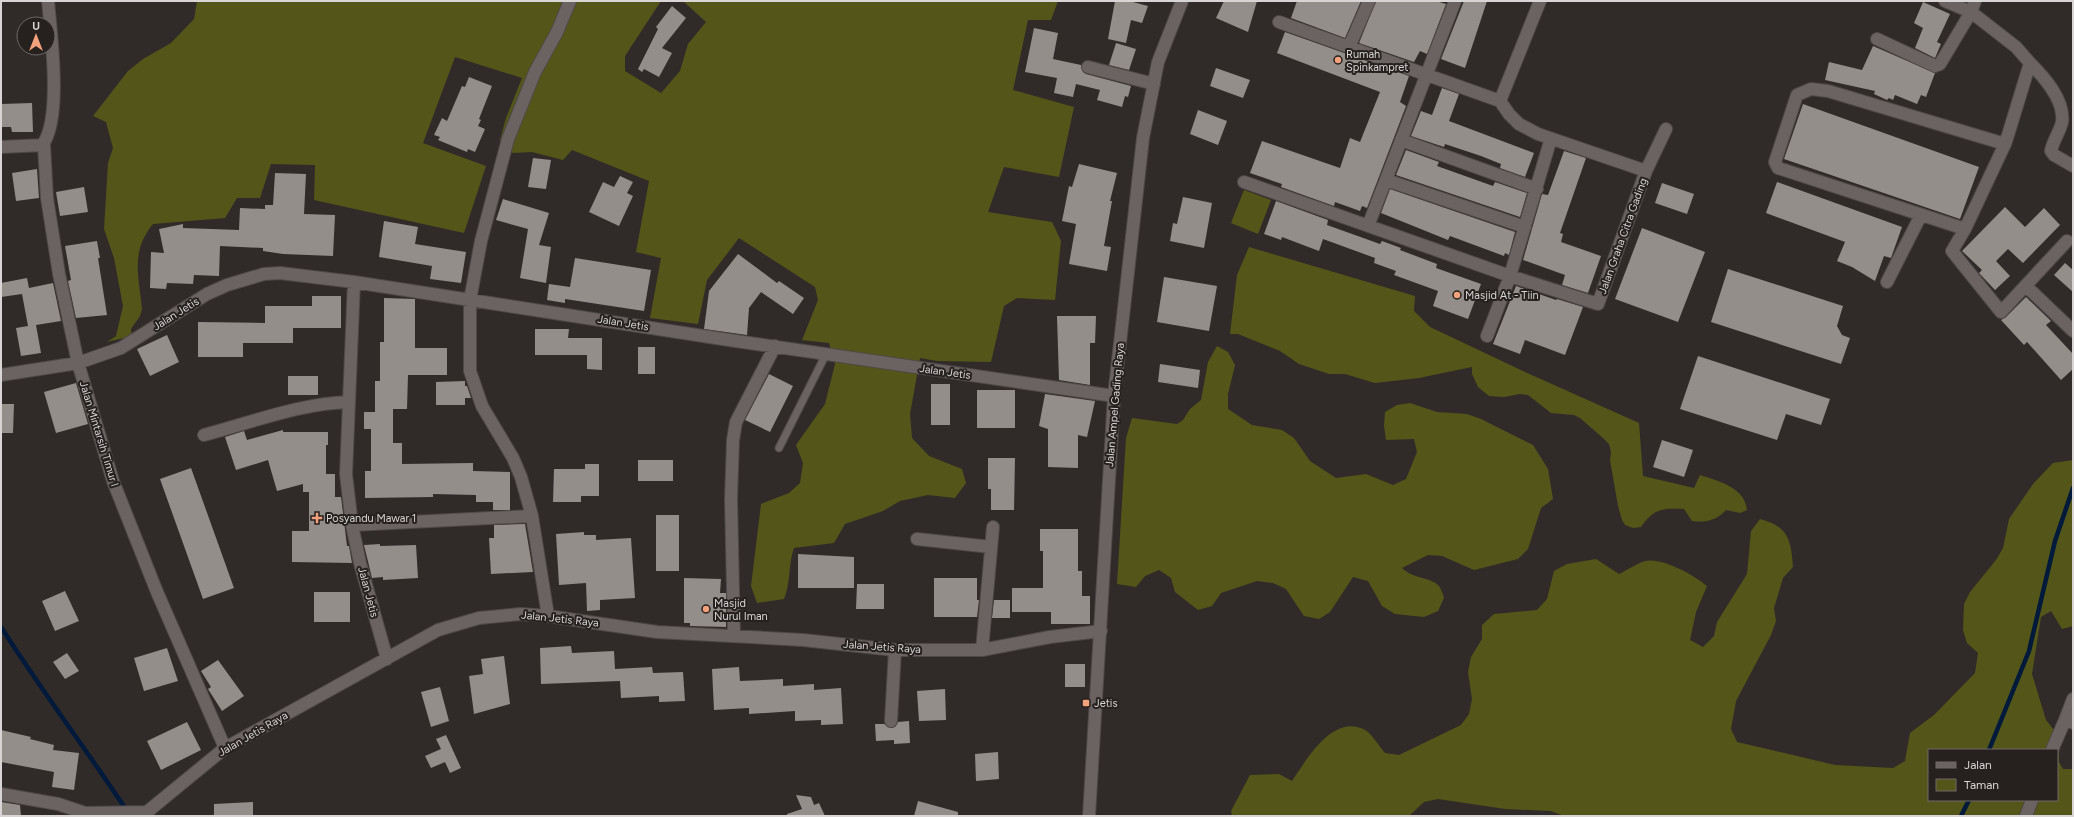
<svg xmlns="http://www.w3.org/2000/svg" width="2074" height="817" viewBox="0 0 2074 817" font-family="Figtree,sans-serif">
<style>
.green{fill:#535618;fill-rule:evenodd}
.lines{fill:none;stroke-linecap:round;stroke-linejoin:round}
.stream{stroke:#011a3b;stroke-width:4.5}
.building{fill:#938e89}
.lane-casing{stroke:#4e4948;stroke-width:9}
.street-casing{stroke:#4e4948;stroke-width:14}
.secondary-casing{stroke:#4e4948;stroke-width:14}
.lane{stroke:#6a6361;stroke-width:7}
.street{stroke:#6a6361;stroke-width:12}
.secondary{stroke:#6a6361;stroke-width:12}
.poi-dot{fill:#f1a17c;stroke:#26211f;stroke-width:1.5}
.labels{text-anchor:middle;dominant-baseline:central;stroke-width:4;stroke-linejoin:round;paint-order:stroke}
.poi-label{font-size:11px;fill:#d9d5d4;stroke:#26211f;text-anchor:start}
.street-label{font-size:11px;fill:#d9d5d4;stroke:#26211f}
</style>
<rect width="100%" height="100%" fill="#302b29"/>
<!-- green -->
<path class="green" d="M197,1h464l-36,55v15l36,22 19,-22 8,-27 18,-22 -23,-21h375l-7,19h-23l-15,70 61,17 -15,70 -55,-10 -16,45 64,10 9,19 -6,59 -38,-2 -13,8 -13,56 -54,-1 -17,-3 -10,56 2,24 17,18 33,13 4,14 -11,15 -27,-3 -28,6 -17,10 -38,13 -11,19 -40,5c-6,17 -3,34 -10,51l-27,4 -6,-17 10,-82 28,-11 11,-10 3,-20 -7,-18 29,-41 10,-40 -6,-21 -27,-3 16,-40 -3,-13 -76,-49 -32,42 -9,44 -48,-6 11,-60 -25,-6 13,-71 -77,-31 -9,10 -31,-8 -19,1 -13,-13 6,-22 16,-40 -67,-21 -32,86 63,23 -22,67 -150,-33 1,-35 -44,-1 -11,34h-23l-12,20 -72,6c-23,28 -14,52 -11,85l-2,7 -9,13 1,7 -25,6 9,-6 7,-30 -9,-48 -10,-29 4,-66 5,-15 -7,-26 -13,-6 35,-45 15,-12 28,-16 23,-24z
M1244,190l27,10 -13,34 -27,-11z
M1249,247l166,49 -1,15 16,16 95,45 114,51 4,53 51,12 6,-13c18,6 45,12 47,35l-7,3 -14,-3c-9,10 -20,13 -34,11l-8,-12c-21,-1 -30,-1 -43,18l-8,1 -8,-3 -3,-5 -4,-14 -8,-46 1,-8 -2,-8 -6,-6 -23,-20 -6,-3 -23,-2 -23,-18 -8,-1 -16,3 -15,-1 -11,-9 -6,-13v-7l-53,11 -44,5 -30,-9h-16l-30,-10 -19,-13 -42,-17h-8l7,-59z
M1217,346l11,6 7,13 -7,29v15l24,16 30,5 12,8 16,23 26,17 30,-4 27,11 13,-6 11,-27 -3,-13 -28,1 -2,-14 1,-14 12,-7 13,-2 27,9 30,2 14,5 52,26 15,24 5,30 -12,9 -13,41 -10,10 -44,11 -32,-14 -14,-1 -26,13c11,11 29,9 37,18 2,3 4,8 5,12l-6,13 -14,6 -29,-3 -13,-8 -14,-25 -15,-4 -23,35 -11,7 -15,-3 -18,-27 -13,-6 -16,-2 -36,12 -9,13 -14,4 -23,-18 -4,-14 -12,-8 -14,6 -9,11 -19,-3 9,-146 6,-20 45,6 6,-4 7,-11 11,-9 7,-38z
M2073,460v166l-11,3 -11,-18 -10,6 -9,57 14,46 12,15 1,27 4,7h10v47h-509l-13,-5 -46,-2 -67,-10 -14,3 -15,14h-177l-1,-5 19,-36 29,-1 13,7c15,-22 41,-68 73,-51 7,4 14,16 20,23l14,2 62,-30 8,-11 3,-15 -4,-27 3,-15 11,-18v-14l12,-11 43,-4 10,-11 7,-28 13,-7 29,-5 23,15c8,-4 17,-10 26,-13 17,-4 49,14 62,25l-11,26 -6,28 13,7 11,-11 3,-14 30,-48 4,-43 9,-12c29,8 31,21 33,48l-10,11 -9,30 2,13 -5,14 -35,66 -5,28 6,13 98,23 58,3 12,-7 5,-28 24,-18 41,-42 3,-20 -11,-10 -4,-13 1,-26 6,-12 26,-32 7,-12 6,-29 24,-35 20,-21zM1929,750h128v50h-128z"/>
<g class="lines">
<!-- stream -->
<path class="stream" d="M1,627c40,63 85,122 126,184
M1989,750l40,-99 26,-110 18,-53
M1961,816l8,-16"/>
</g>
<!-- building -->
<path class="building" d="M1115,1h14l19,5 -6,17 -11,-3 -5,23 -18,-4z
M1224,1h33l-9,31 -32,-14z
M1297,1h64l-16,37 -54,-20z
M1376,1h60l10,3 -19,50 -7,-3 -6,11 -55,-19z
M1464,1h23l-22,67 -24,-9z
M1923,2l27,12 -13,28 4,2 -6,14 -20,-10 8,-20 -9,-5z
M672,6l14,12 -24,30 10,5 -13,24 -15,-8 -2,3 -4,-3 20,-40 -2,-2z
M1034,28l24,5 -5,26 28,6 2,7 3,2 45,12 -3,11 -3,-1 -3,11 -25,-7 3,-10 -24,-6 -3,13 -19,-4 3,-15 -32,-6z
M1285,32l124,44 -9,26 6,4 -39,102 -5,-2 -2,5 -25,-9 -1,4 -53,-19 1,-3 -32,-11 12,-32 78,27 10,-30 10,4 20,-50 -103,-39z
M1116,43l20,6 -7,21 -20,-5z
M1873,46l62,27 -9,24 -5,-2 -4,9 -22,-9 -2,5 -4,-2 -2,2 -13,-6 1,-3 -50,-11 4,-18 33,8z
M1216,68l34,12 -7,18 -33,-12z
M469,77l23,9 -13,33 2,1 -3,6 7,3 -10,23 -7,-3 -1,3 -29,-12 2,-3 -6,-2 8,-17 5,3 15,-35 3,1z
M1442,88l17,6 -10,27 85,32 -9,24 -25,-9 1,-4 -20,-8 -36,-12 -1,3 -33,-11 10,-25 11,4z
M32,103l1,29h-21l-1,-5h-10v-23z
M1803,104l176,63 -19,52 -176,-60z
M1198,110l29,11 -9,24 -28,-11z
M1406,150l33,12 -2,4 56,20 2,-4 32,11 -7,24 -124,-42z
M1564,151l22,7 -26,75 3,1 -2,8 40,14 -13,37 -26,-8 3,-10 -42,-15 19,-66 6,1z
M533,158l18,2 -5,29 -18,-2z
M1079,164l38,9 -7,28h2l-8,45 7,1 -4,24 -38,-7 7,-40 -14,-3 7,-35 3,1z
M37,169l2,29 -23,3 -4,-28z
M275,173l31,1 -2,40 31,1 -2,41 -50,-2 -20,-3v-3l-43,-2 -1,30 -25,-1 -1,9 -26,-1 -1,6 -16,-1 1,-36 13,1 -5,-24 24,-5v4l56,2 1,-22 25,1v-4h8z
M620,176l13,6 -6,11 6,3 -14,30 -30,-14 14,-30 11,5z
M1777,182l125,45 -11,31 -7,-2 -9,25 -23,-14 -15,-6 8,-19 -79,-29z
M1662,183l32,11 -7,20 -32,-11z
M84,187l4,25 -28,4 -4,-24z
M1390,189l125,43 -6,23 -4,-2 -1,3 -54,-20 -2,4 -67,-27z
M1183,197l29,6 -8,45 -34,-7 3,-18 4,1z
M503,199l46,14 -10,32 12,2 -5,36 -26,-5 8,-49 -32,-9z
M1276,201l52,19 -1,5 53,19 2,-3 19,7 -1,2 37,14 -1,4 45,16 -13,35 -35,-13 5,-15 -44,-16 2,-4 -22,-8 1,-5 -52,-19 -4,12 -37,-14 -1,3 -17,-6z
M2005,207l20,20 19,-19 16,17 -37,38 -15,-14 -12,12 14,15 -15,14 -16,-17 3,-3 -20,-19z
M384,221l34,6 -3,17 51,8 -5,31 -31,-4 2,-13 -53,-9z
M1642,228l63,24 -27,70 -63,-23z
M97,241l3,17h-2l9,57 -31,3 -8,-37 3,-1 -6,-34z
M738,254l39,29 2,-2 25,17 -11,16 -32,-22 -12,16 -2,27 -43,-6 5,-38z
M575,258l76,12 -7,41 -79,-12v4l-18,-3 2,-16 21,3z
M2065,263l8,7v22l-19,-17z
M1728,269l115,37 -6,20 5,9 8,3 -9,26 -130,-42z
M1164,277l53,9 -8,45 -52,-9z
M27,278l2,10 24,-5 8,38 -25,4 5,28 -20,3 -5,-28 12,-2 -6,-32 -21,3v-14z
M1516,286l40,14 1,-1 26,8 -18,48 -40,-15 -5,14 -27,-10z
M312,296h29v32h-48v15h-50v14h-45v-35l67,1v-17h47z
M2026,297l25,24 -5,4 27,29v15l-12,11 -34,-38 -3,3 -23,-25 5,-3z
M384,298l31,1v49h32v27h-39l-1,34h-14v34h9v21l71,-1v8l37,1v38h-17v-8h-17v-7l-43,-1v3l-68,1v-27h6v-42h-7v-17h11v-31h5v-39h4z
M1057,316h39l-1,27h-5v42l-31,-5z
M535,329h34l-1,9h34v32l-15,-1v-14h-52z
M167,335l12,27 -29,14 -13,-27z
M638,347h17v27h-17z
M1698,356l132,43 -9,26 -35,-11 -9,26 -97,-31z
M1160,364l40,6 -2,18 -40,-6z
M769,374l24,12 -23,46 -25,-12z
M288,376h30v19h-30z
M465,381v5h2l4,12h-6v7h-29v-23z
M76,383l12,41 -32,9 -12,-41z
M931,384h19v41h-19z
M977,390h38v38h-38z
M1045,394l50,7 -8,36 -9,-2v33l-30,-1v-38l-9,-3z
M1,404h13l-1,29h-12z
M283,430v2h45v13h-2v29h9v23h6l6,49h2l3,17 -60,-1v-31h17v-39h-6v-8l-26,7 -9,-31 -32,10 -11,-33 19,-6 3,9z
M1662,440l31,10 -9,27 -31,-10z
M988,458h27l-1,52h-23v-21h-3z
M638,460h35v21h-35z
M585,464h14v32h-18v6h-28l1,-33h31z
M191,468l43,120 -31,11 -43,-120z
M656,515h23v56h-23z
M525,524l8,48 -42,2 -2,-36h5v-13z
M1040,529h38v42h4v25h8v28h-39v-12h-39v-24h31v-37h-3z
M584,532v3h12v5l35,-2 4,60 -35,2v10l-13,1 -1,-28 -27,2 -3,-51z
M380,544v2l36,-1 2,33 -35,2v-3l-11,1 -8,-33z
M798,554l56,3v31h-56z
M684,578l37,1 -1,14h6v34l-36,-1v-3h-6z
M934,578h43v22h2l-2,17h-43z
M857,584h27v25h-28z
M65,591l14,30 -24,10 -13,-30z
M314,592h36v30h-36z
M994,600h16v18h-18z
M571,646l1,7 42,-2 1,18 37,-2 1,6 30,-1 2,29 -26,1v-6l-38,2 -1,-17 -79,3 -1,-36z
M167,648l11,33 -34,10 -10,-33z
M67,653l12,18 -14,8 -12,-17z
M504,656l6,48 -36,10 -5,-38 14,-2 -2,-15z
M218,660l26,36 -22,15 -14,-22 3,-2 -10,-16z
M1065,664h20v23h-20z
M739,667l1,14 43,-2v7l31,-2v6l27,-2 2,36 -22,1v-5l-26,1v-10l-46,3v-6l-35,2 -2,-41z
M440,687l9,34 -18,6 -10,-35z
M945,689l1,31 -27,1 -2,-30z
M909,721l1,22 -16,1v-4l-18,1 -1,-17h9l7,4 4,-1 3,-5z
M187,722l14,28 -40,20 -14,-29z
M1,730l30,7 -1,2 24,6 -1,5 26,3 -5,37 -22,-3 2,-15 -53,-10z
M446,735l15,33 -11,5 -5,-11 -14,6 -6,-12 16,-7 -5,-10z
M998,752l1,27 -23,2 -1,-27z
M796,795l15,2 3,8 5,-2 6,13h-38v-2l15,-5z
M918,801l40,11v4h-44z
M1,802l19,3 1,11h-20z
M253,802v14h-39v-12z"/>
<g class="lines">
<!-- lane casing -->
<g class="lane-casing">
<path id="lane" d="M779,448l47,-94"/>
</g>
<!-- street casing -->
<g class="street-casing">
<path id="street" d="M1945,1l26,11 45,35 14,16 -22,72 -3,9 -40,85 -187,-61 -3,-6 22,-67 14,-6 17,2 177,53
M1279,22l221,79
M1877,39l58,27 5,-2 31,-52 4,-11
M1349,47l20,-46
M2030,63c14,14 35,37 32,59 -2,10 -9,18 -11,29l3,4 19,11
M1088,67l66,17
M1500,101l9,13 10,10 19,10 108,37 20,-42
M1500,101l40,-100
M1401,140l136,49
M43,144c19,-27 8,-109 5,-143
M1,147l43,-2 3,53 12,76 19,89 35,118 44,111 68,156
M1386,180l139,47
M1244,182l266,94 88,28 48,-133
M1368,226l87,-225
M1965,229l-13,22 49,61 66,-71
M354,282l-8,192 6,51 8,38 27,96
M1887,282l34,-67
M2026,286l47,45
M1487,336l23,-60 39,-131
M1,375l77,-12 43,-15 86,-54 20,-9 37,-11 16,-1 74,9 375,58 385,56
M204,435c46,-12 97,-32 145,-33
M532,516l-11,-39 -8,-19 -31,-52 -12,-35v-71l11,-59 27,-102 27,-67 22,-40 13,-31
M352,525l180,-9 16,100
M917,539l74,8
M734,636l-3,-137 2,-59 3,-18 39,-76
M982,650l11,-123
M2065,720l8,-21
M891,721l4,-71
M2052,750l13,-30 8,3
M1,794l57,10 27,9 62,-1 78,-64 213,-118 41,-12 41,-4 28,2 109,16 146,8 92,10h87l68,-13 51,-6
M2026,816l6,-16"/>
</g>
<!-- secondary casing -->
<g class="secondary-casing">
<path id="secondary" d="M1089,816l25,-420 11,-97 18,-161 15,-76 24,-61"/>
</g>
<!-- lane -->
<use href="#lane" class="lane"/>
<!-- street -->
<use href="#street" class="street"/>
<!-- secondary -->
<use href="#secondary" class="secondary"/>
</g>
<!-- markers -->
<g class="poi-dot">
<circle cx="1338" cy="60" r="4"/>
<circle cx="1457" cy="295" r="4"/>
<path d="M315 512h4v4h4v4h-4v4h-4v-4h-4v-4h4z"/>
<circle cx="706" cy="609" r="4"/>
<rect x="1082" y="699" width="8" height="8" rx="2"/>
</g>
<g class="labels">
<!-- poi labels -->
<g class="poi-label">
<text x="1346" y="54">Rumah<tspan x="1346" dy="13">Spinkampret</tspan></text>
<text x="1465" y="295">Masjid At - Tiin</text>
<text x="326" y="518">Posyandu Mawar 1</text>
<text x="714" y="603">Masjid<tspan x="714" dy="13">Nurul Iman</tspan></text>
<text x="1094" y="703">Jetis</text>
</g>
<!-- street labels -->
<g class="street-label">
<text transform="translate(1623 236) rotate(-70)">Jalan Graha Citra Gading</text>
<text transform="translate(176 314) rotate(-32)">Jalan Jetis</text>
<text transform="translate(623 323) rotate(9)">Jalan Jetis</text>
<text transform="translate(945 372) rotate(8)">Jalan Jetis</text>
<text transform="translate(1115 405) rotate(-85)">Jalan Ampel Gading Raya</text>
<text transform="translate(99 434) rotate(73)">Jalan Mintarsih Timur I</text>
<text transform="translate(368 592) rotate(75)">Jalan Jetis</text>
<text transform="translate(560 619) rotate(6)">Jalan Jetis Raya</text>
<text transform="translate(882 647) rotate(4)">Jalan Jetis Raya</text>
<text transform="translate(253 734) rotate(-30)">Jalan Jetis Raya</text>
</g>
</g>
<!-- border -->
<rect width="2074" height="817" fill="none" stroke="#d9d5d4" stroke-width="4"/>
<!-- legend -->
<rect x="1928" y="749" width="130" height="52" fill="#26211f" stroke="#6e6967"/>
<rect x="1936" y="762" width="20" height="6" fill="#6a6361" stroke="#6e6967"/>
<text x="1964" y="769" font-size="12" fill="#d9d5d4">Jalan</text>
<rect x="1936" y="779" width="20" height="12" fill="#535618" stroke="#6e6967"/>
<text x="1964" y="789" font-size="12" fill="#d9d5d4">Taman</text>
<!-- north arrow -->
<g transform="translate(36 36)"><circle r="19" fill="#26211f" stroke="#6e6967"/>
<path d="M0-3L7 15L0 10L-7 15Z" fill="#f1a17c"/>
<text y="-6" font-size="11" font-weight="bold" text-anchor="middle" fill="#d9d5d4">U</text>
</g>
</svg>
